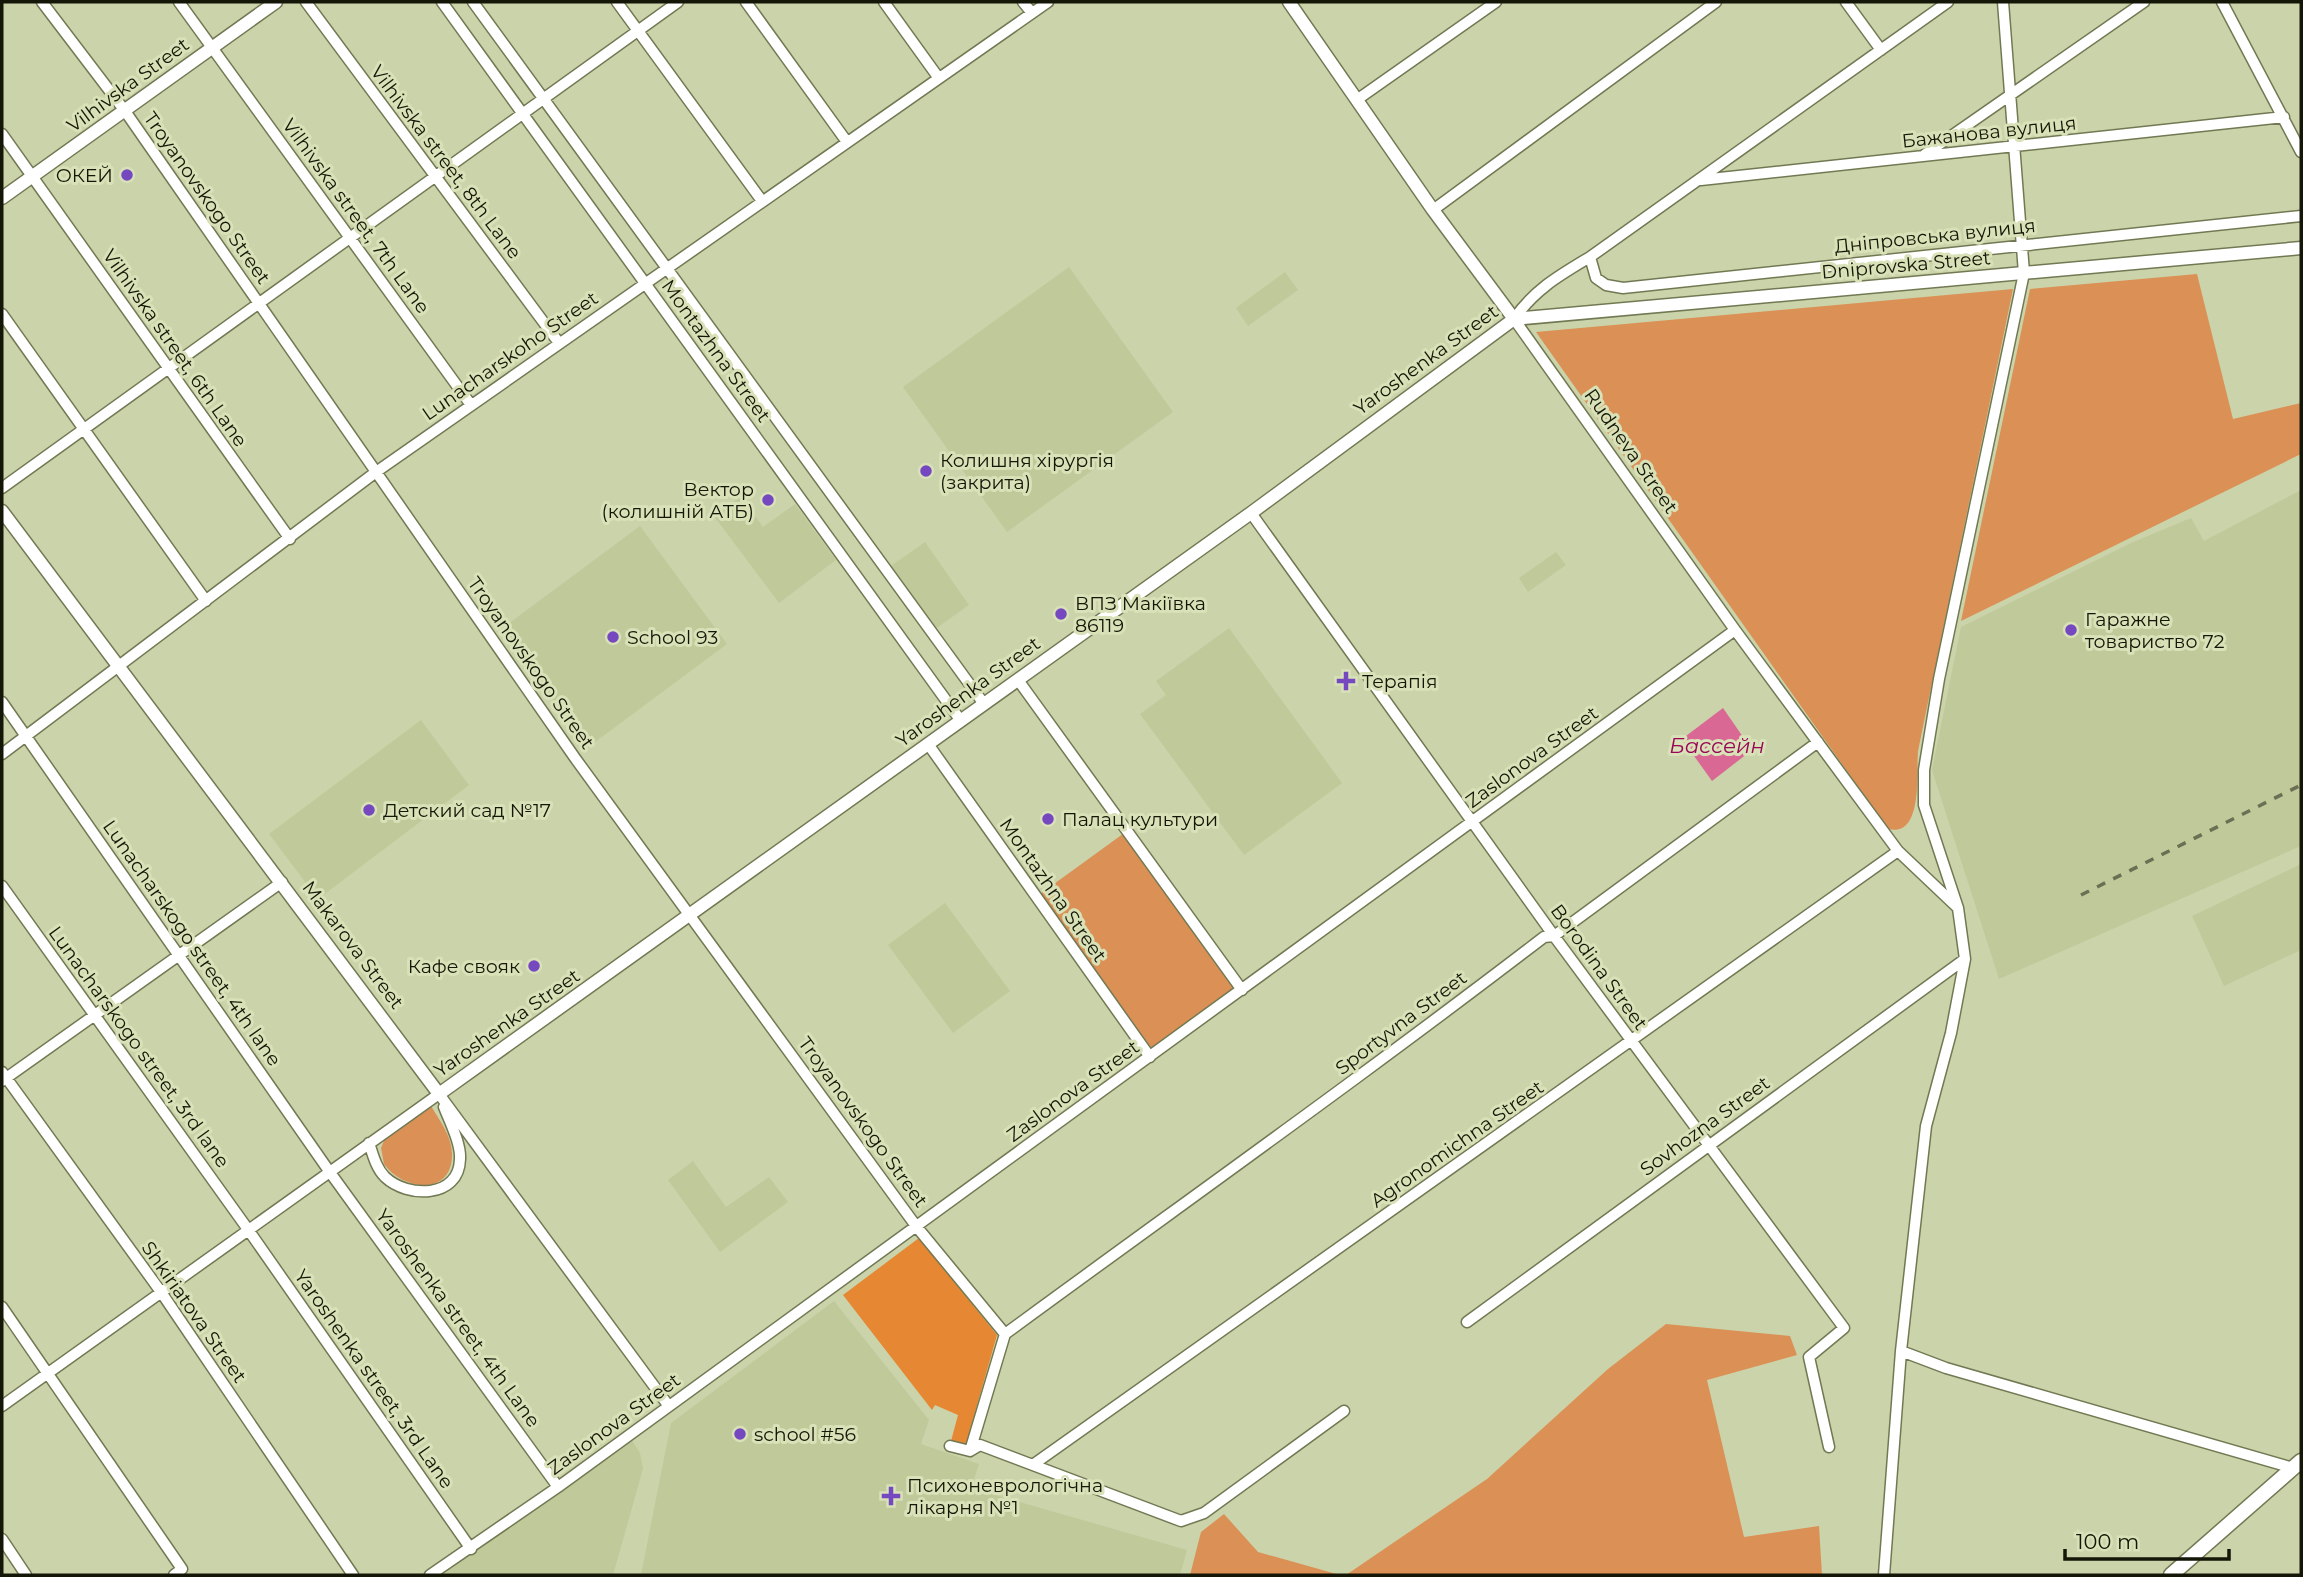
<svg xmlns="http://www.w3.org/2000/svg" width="2303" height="1577" viewBox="0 0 2303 1577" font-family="Montserrat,sans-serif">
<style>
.built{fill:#bfc999}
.green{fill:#db9055}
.forest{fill:#e68734}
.water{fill:#d96894}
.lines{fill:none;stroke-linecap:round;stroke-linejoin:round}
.minor-casing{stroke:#717953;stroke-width:13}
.tertiary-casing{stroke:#717953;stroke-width:15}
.secondary-casing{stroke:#717953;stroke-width:17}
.minor{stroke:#fff;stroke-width:10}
.tertiary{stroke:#fff;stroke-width:12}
.secondary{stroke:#fff;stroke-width:14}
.rail{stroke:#6b7054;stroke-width:3.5;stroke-dasharray:9 9;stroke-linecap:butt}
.poi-dot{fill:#7648c0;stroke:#d8e1b7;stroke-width:2.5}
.labels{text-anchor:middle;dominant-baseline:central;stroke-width:6;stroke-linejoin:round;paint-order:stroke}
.street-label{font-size:19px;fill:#141607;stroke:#d8e1b7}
.poi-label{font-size:19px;fill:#141607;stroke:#d8e1b7;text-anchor:start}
.water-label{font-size:21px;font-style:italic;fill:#9a0656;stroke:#d8e1b7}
</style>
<rect width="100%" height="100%" fill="#cbd3aa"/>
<!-- built -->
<path class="built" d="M1069,267l104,145 -166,120 -104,-145z
M1285,272l13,18 -50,36 -12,-18z
M2301,490v356l-302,133 -67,-209 29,-143 170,-84 60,-25 13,23z
M741,497l22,30 32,-23 41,56 -57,43 -65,-87z
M640,526l87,118 -140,104 -87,-118z
M925,542l44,63 -34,24 -44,-63z
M1556,552l10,13 -38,27 -9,-14z
M1229,628l113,155 -98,72 -104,-141 26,-19 -10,-14z
M421,720l48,65 -151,114 -49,-65z
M2301,864v86l-77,36 -32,-70z
M945,903l65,88 -57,42 -65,-88z
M693,1161l33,46 43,-30 19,25 -68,50 -52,-72z
M834,1301l95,119 -8,24 58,20 -8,24 216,62 -7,25h-539l30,-152z
M631,1439l9,14 3,16 -30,106h-171z"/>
<!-- green -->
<path class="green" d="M2197,274l36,145 68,-16v51l-340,167 69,-332z
M2013,289l-95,462c-2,20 6,87 -30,78l-352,-497z
M1127,831l115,159 -92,67 -114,-160z
M431,1106c9,15 22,32 21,50 -1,41 -50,34 -68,8l-3,-16 5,-12z
M1666,1324l124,12 7,19 -90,25 37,157 75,-11 3,49h-476l141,-96 121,-110z
M1224,1514l34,38 82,23h-150l11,-43z"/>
<!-- forest -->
<path class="forest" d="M919,1238l78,97 -31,109 -15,-3 7,-26 -23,-10 -3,5 -89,-115z"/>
<!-- water -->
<path class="water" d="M1723,708l29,42 -40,31 -30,-42z"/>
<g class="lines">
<!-- minor casing -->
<g class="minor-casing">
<path id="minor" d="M42,2l83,109 450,647 341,468 89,108
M179,2l292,403
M306,2l253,341
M442,2l519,719
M473,2l511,702
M617,2l145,199
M746,2l101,140
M884,2l54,75
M1023,2l9,11
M1846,2l35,48
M1948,2l-358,255c-30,18 -55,32 -76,62l221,311 163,221 58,55
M2222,2l79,150
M1358,99l138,-97
M2,134l288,405
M1924,155l220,-153
M1701,180l583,-63
M1433,210l283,-208
M1590,257l6,21 10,7 17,3 678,-72
M2,314l204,287
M2,488l676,-486
M1251,513l303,423 290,392 -35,29 20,90
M1018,680l224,310
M2,702l327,469 229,316
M928,744l222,313
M2,754l374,-282 672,-470
M2,886l245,342 224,321
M2,1072l159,220 192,283
M2,1081l280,-199
M439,1094l229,311
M369,1143c4,12 7,25 16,34 22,21 74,22 75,-18 1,-15 -10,-37 -16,-52
M2,1307l180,262 -8,6
M1467,1322l498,-363
M1005,1334c180,-132 362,-261 539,-397l10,-1 264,-194
M1901,1351l45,17 347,100
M2,1406l437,-312
M950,1446l20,5 35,-117
M970,1451l10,-6 201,76 23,-8 140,-102
M1034,1464l864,-613
M2,1539l24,36
M430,1575l128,-88 1177,-857
M1884,1575l17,-224 25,-225 25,-93 14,-74 -7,-51 -34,-103v-35l15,-91 85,-406 -21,-271"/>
</g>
<!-- tertiary casing -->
<g class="tertiary-casing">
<path id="tertiary" d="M1289,2l144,208 81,109
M2,198l274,-196
M1514,319l787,-71
M2,511l437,583 812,-581 263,-194"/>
</g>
<!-- secondary casing -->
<g class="secondary-casing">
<path id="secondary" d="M2171,1575l130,-114"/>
</g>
<!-- minor -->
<use href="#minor" class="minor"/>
<!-- tertiary -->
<use href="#tertiary" class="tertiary"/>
<!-- secondary -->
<use href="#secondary" class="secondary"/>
<!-- rail -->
<path class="rail" d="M2081,895l220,-110"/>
</g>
<!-- markers -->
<g class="poi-dot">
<circle cx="127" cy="175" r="7"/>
<circle cx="926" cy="471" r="7"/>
<circle cx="768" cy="500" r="7"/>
<circle cx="1061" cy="614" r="7"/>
<circle cx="2071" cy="630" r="7"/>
<circle cx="613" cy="637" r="7"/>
<path d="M1342.5 670.5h7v7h7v7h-7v7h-7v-7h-7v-7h7z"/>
<circle cx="369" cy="810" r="7"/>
<circle cx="1048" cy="819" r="7"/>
<circle cx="534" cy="966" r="7"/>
<circle cx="740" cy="1434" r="7"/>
<path d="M887.5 1485.5h7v7h7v7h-7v7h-7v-7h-7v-7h7z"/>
</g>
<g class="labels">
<!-- street labels -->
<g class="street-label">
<text transform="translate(128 85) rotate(-36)">Vilhivska Street</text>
<text transform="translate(1989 132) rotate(-6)">Бажанова вулиця</text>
<text transform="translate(446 162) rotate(53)">Vilhivska street, 8th Lane</text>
<text transform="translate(207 198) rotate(55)">Troyanovskogo Street</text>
<text transform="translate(356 216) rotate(54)">Vilhivska street, 7th Lane</text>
<text transform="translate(1935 236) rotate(-6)">Дніпровська вулиця</text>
<text transform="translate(1906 265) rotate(-5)">Dniprovska Street</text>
<text transform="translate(175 348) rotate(55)">Vilhivska street, 6th Lane</text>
<text transform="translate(716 351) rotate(54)">Montazhna Street</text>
<text transform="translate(510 356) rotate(-35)">Lunacharskoho Street</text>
<text transform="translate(1426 360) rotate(-36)">Yaroshenka Street</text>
<text transform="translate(1631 451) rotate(55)">Rudneva Street</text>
<text transform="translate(531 663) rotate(55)">Troyanovskogo Street</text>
<text transform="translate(968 692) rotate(-36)">Yaroshenka Street</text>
<text transform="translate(1532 757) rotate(-36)">Zaslonova Street</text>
<text transform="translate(1053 890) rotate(55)">Montazhna Street</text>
<text transform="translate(192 943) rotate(55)">Lunacharskogo street, 4th lane</text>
<text transform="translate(353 945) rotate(53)">Makarova Street</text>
<text transform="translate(1599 967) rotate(54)">Borodina Street</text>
<text transform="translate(507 1023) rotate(-35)">Yaroshenka Street</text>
<text transform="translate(1401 1023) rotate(-37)">Sportyvna Street</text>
<text transform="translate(139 1047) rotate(54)">Lunacharskogo street, 3rd lane</text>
<text transform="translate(1073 1091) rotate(-36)">Zaslonova Street</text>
<text transform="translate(863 1122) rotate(54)">Troyanovskogo Street</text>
<text transform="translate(1705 1126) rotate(-36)">Sovhozna Street</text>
<text transform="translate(1457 1144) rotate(-35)">Agronomichna Street</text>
<text transform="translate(194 1312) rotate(55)">Shkiriatova Street</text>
<text transform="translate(458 1318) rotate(54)">Yaroshenka street, 4th Lane</text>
<text transform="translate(374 1379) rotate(55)">Yaroshenka street, 3rd Lane</text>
<text transform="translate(614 1424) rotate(-36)">Zaslonova Street</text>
</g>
<!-- poi labels -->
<g class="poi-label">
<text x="113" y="175" text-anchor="end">ОКЕЙ</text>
<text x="940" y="460">Колишня хірургія<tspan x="940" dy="22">(закрита)</tspan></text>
<text x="754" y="489" text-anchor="end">Вектор<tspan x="754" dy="22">(колишній АТБ)</tspan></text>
<text x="1075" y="603">ВПЗ Макіївка<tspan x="1075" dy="22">86119</tspan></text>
<text x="2085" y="619">Гаражне<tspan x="2085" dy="22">товариство 72</tspan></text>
<text x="627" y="637">School 93</text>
<text x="1362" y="681">Терапія</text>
<text x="383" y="810">Детский сад №17</text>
<text x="1062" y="819">Палац культури</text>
<text x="520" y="966" text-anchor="end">Кафе свояк</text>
<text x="754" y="1434">school #56</text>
<text x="907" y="1485">Психоневрологічна<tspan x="907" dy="22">лікарня №1</tspan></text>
</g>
<!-- water labels -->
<g class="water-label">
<text x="1717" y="745">Бассейн</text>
</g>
</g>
<!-- border -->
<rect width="2303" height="1577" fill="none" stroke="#141607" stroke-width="7"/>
<!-- scale -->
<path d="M2065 1549v10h164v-10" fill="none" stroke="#141607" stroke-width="3.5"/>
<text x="2076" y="1549" font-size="21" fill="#141607" stroke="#d8e1b7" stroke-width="5" paint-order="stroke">100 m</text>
</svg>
